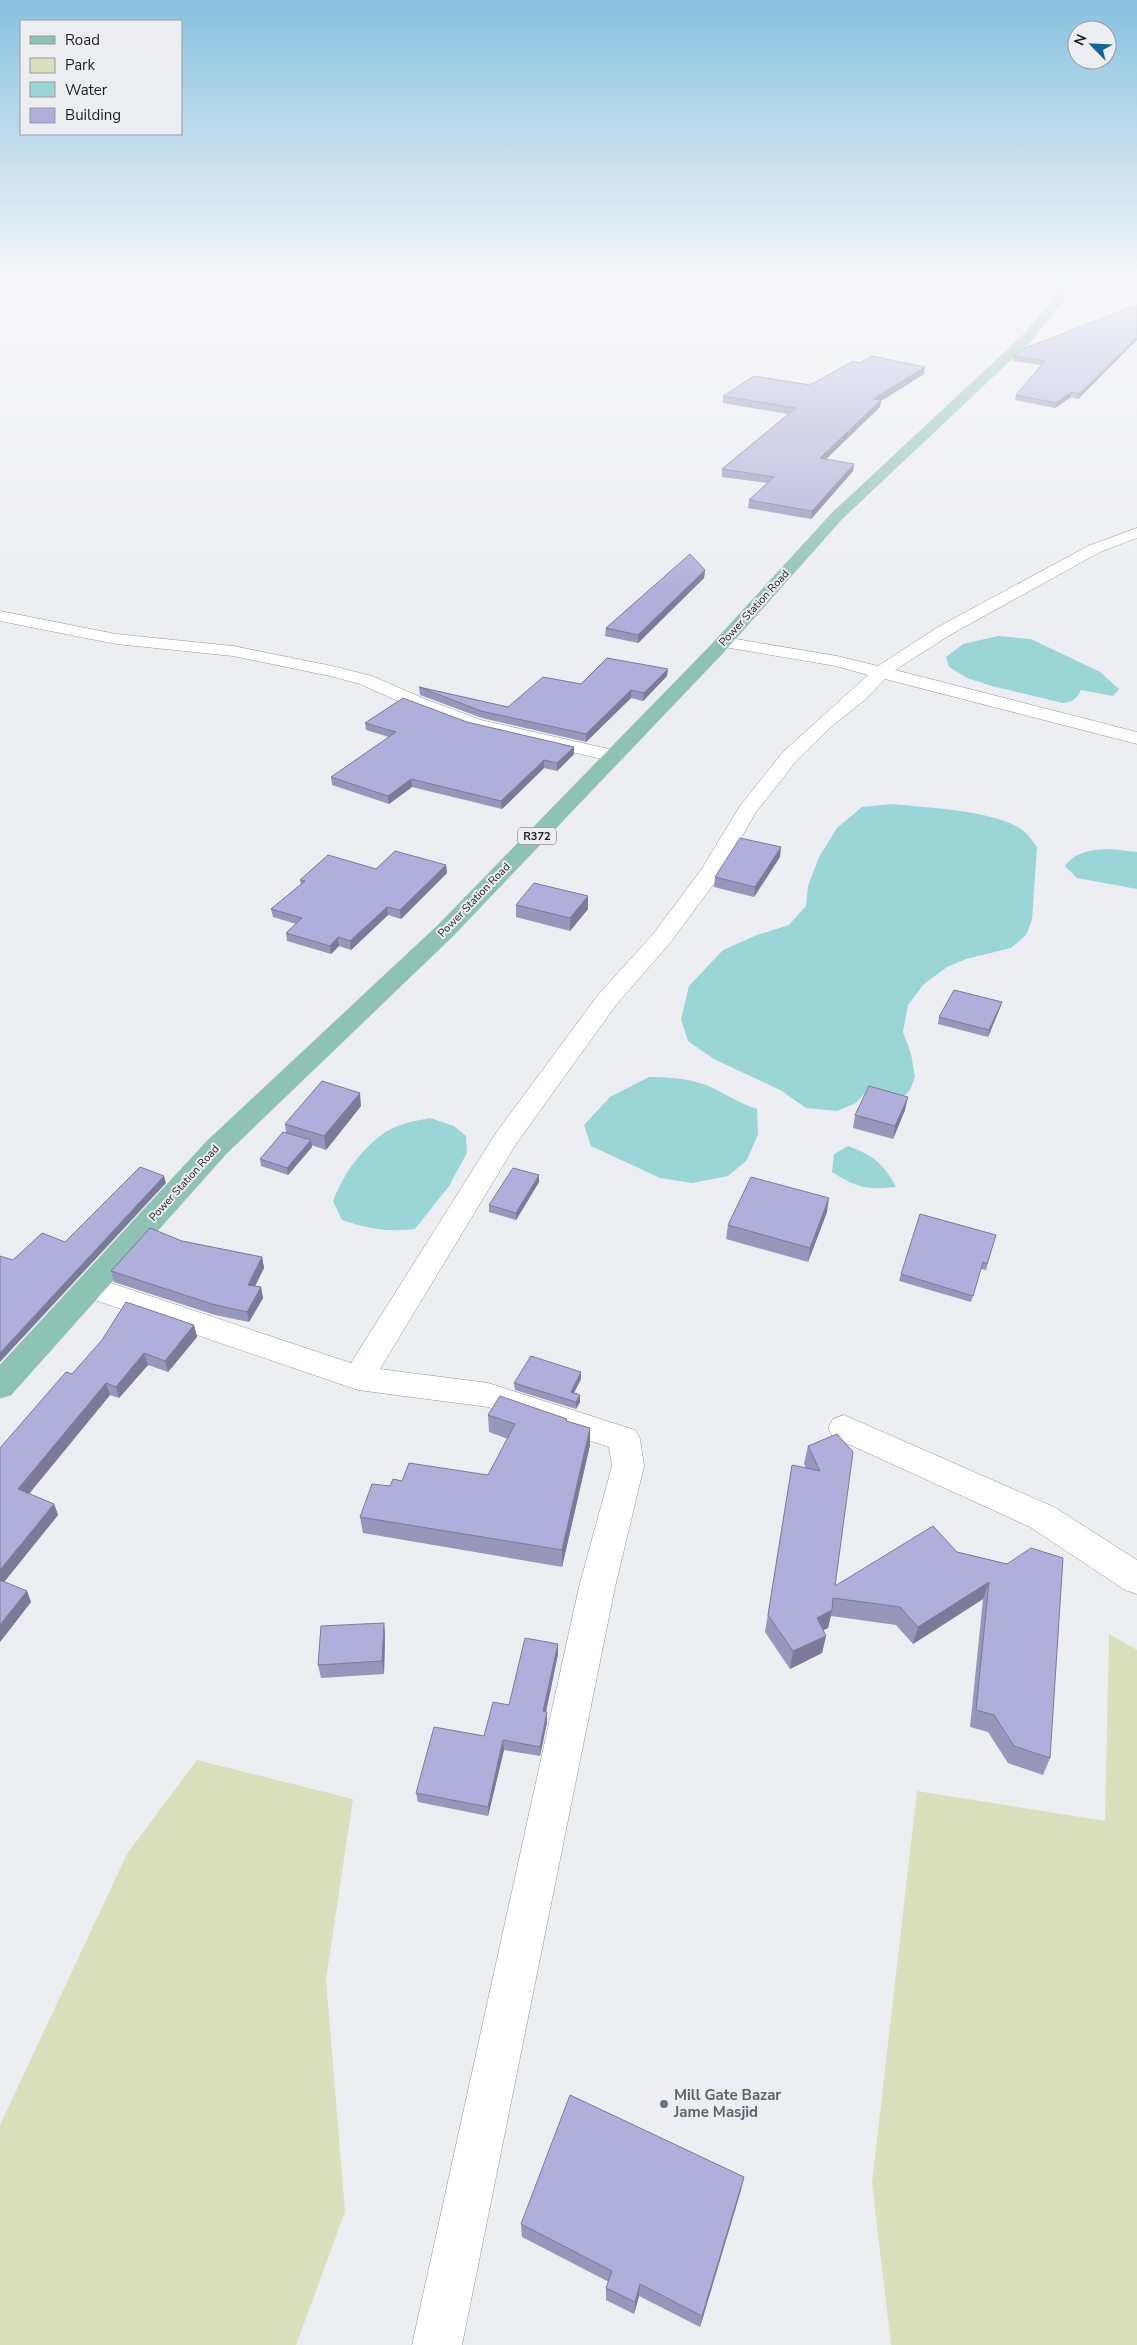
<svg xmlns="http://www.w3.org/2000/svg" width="1137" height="2345" viewBox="0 0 1137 2345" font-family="'Nunito Sans',sans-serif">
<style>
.green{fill:#dae0bb}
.water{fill:#99d6d5}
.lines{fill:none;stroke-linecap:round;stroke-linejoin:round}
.minor-casing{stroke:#959599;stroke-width:1}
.major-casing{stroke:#c9c9c9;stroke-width:1}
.minor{fill:#fff;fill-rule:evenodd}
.major{fill:#8cc3b3;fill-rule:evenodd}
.wall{fill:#9796bb}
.shaded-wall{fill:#7b7a99}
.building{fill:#b0aeda;stroke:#7b7a99}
.worship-dot{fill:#6b7280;stroke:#edeef2;stroke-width:2}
.labels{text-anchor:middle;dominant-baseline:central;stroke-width:4;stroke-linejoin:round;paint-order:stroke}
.far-street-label{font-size:11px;fill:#1d1d1e;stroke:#edeef2}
.shield{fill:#edeef2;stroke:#5b5c5e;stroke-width:1}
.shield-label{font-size:11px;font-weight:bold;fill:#1d1d1e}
.near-worship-label{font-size:15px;font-weight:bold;fill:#5b616d;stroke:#edeef2;text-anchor:start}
</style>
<rect width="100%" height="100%" fill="#edeef2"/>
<!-- green -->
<path class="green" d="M1109,1634l28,16v695h-246l-19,-162 45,-392 188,30z
M197,1760l156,39 -27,180 19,233 -49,133h-296v-220l127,-271z"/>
<!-- water -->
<path class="water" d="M998,636l33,3 69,33 19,17 -6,7 -32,-6c-5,9 -7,12 -18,13l-71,-17 -25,-8 -18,-11 -3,-10 17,-13z
M893,804c34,4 106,6 132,28 4,4 8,10 12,15l-5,73 -6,15 -15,13 -45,11 -19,8 -23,17 -16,21 -5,27 8,22 4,23 -5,13 -8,8 -36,-6 -10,11 -19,8 -31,-3 -24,-17 -68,-32 -26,-18 -7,-22 8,-33 34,-36 34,-15 32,-10 17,-19 2,-20 11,-29 18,-29 25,-21z
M1109,849l28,3v37l-60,-11 -12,-12c11,-15 27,-16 44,-17z
M649,1077c21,0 47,2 66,12 14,7 26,15 42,20l1,25 -11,26 -19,16 -36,7 -32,-5 -69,-32 -7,-21 26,-28z
M430,1118l24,8 12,10 1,17 -18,33 -34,43c-29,3 -46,0 -73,-9l-9,-19c9,-24 26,-49 47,-65 13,-11 34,-15 50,-18z
M848,1146c25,9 36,18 48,41 -29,3 -39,1 -64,-15l2,-18z"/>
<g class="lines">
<!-- minor casing -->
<g class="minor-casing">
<path id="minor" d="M1137,528v10l-37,14 -150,83 -55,35 242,62v12l-252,-65 -19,20 -34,27 -35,34 -41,52 -37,65 -49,66 -54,62 -100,139 -136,225 108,14 147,47 5,9 4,27 -29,121 -153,758h-50l167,-758 33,-121 -3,-19 -121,-40 -130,-17 -278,-95 -5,-8 5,-8 10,-3 261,87 145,-230 102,-138 56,-62 47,-63 39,-64 43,-54 85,-77 -32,-9 -112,-19 -6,-1 -3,-4 3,-4 6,-1 113,19 41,10 60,-39 150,-81z
M0,611l116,23 117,12 99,20 40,10 53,23 56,21 141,32 3,4 -3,4 -7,2 -147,-34 -57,-21 -51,-23 -30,-8 -97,-20 -117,-12 -116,-23z
M844,1415l210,92 83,53v34l-12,-4 -95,-63 -197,-90 -5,-9 5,-9z"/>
</g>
<!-- major casing -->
<g class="major-casing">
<path id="major" d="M1056,279h10l-3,22 -31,39 -190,179 -120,135 -269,282 -226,217 -216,242 -11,3v-33l207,-224 230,-215 273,-280 122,-133 192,-179 28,-33z"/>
</g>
<!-- minor -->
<use href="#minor" class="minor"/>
<!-- major -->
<use href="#major" class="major"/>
</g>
<!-- wall -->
<path class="wall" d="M1137,305v35l-59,59 -7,-2 -16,11 -40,-8 1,-5 25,-30 -28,-4 1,-5z
M924,374l-43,27 -1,6 -54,52 27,12 -42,48 -63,-11 1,-8 18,-17 -45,-6v-8l66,-55 -65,-11v-7l87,-11z
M705,570l-1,8 -66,65 -33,-7 1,-8z
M667,676l-24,25 -12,-3 -45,44 -104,-24 -62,-23 -1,-8 89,20 73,-23z
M467,722l107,32 -17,17 -13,-3 -42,41 -90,-22 -23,17 -57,-19 -1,-8 58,-40 -23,-7 -1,-7z
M780,857l-26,40 -40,-10 1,-10z
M446,865l1,8 -46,46 -13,-4 -37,35 -12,-4 -8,8 -44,-13 -1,-8 10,-9 -23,-7 -2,-8 30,-25 -1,-4 76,-11z
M588,896v13l-18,22 -54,-14v-12z
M1002,1002l-2,6 -12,29 -50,-13 1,-7z
M361,1106l-35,44 -15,-5 1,2 -24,28 -27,-9 -1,-7 26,-26 -1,-9z
M905,1110l-12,29 -40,-11 2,-13z
M539,1182l-23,38 -27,-8v-7z
M827,1212l-19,50 -82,-23 2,-14z
M996,1235l-10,35 -5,-1 -10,33 -72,-21 2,-7z
M182,1241l80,16 2,11 -9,18 6,1 2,11 -14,24 -34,-7 -101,-33 -3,-11z
M194,1325l3,12 -29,35 -20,-7 -29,33 -9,-3 -81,99 25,10 4,11 -54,67 23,9 4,11 -31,40v-194l72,-74z
M581,1372v7l-7,14 6,2v7l-4,7 -61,-19 -1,-7z
M488,1415l79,6 23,7v17l-28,122 -199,-34 -3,-16 30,-31 12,-5 86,-6 20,-36 -19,-7z
M837,1434l-2,152 122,-34 50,12 43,194 -7,17 -35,-12 -20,-31 -18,-5 13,-128 -70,45 -17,-19 -65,-9 -3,12 -5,2 3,6 -4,17 -32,16 -25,-37 27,-167 14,3 -2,-4 4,-18z
M384,1623l1,13 -1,38 -63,4 -3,-13z
M558,1644v10l-12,58h1v10l-7,34 -36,-6 -16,66 -70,-14 -2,-9 68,-57z
M741,2190l-41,137 -61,-31 -5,18 -28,-14v-12l3,-6 -87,-45 -1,-13z"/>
<!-- shaded-wall -->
<path class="shaded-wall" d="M1137,337v3l-59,59 1,-5z
M925,367l-1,7 -43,27 -1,6 -61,59 1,-8 53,-59z
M1072,392l-1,5 -16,11 1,-5z
M854,464l-1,7 -42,48 1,-8z
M705,570l-1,8 -66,65v-8z
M668,669l-1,7 -24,25 1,-8z
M631,690v8l-45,44v-8z
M574,747v7l-17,17v-8z
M544,760v8l-42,41 -1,-8z
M411,779l1,8 -23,17 -1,-8z
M781,847l-1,10 -26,40 1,-10z
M446,865l1,8 -46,46 -1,-9z
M588,896v13l-18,22v-13z
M387,907l1,8 -37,35 -1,-9z
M338,937l1,9 -8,8 -1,-8z
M1002,1002l-2,6 -12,29 1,-7z
M360,1093l1,13 -35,44 -2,-14z
M908,1097l-3,13 -12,29 2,-13z
M311,1140l1,7 -24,28 -1,-7z
M539,1175v7l-23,38v-7z
M164,1176l2,7 -166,179v-9z
M829,1198l-2,14 -19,50 2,-14z
M262,1257l2,11 -14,28 -2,-11z
M261,1287l2,11 -14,24 -2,-10z
M194,1325l3,12 -29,35 -3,-11z
M144,1353l4,12 -29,33 -3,-11z
M581,1372v7l-10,19v-6z
M106,1383l4,12 -87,106 -5,-12z
M580,1395v7l-4,7v-7z
M590,1428v17l-28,122v-17z
M54,1504l4,11 -58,72v-17z
M989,1582l-6,17 -70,45 5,-17z
M27,1591l4,11 -31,40v-17z
M832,1610l-4,18 -14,7 3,-17z
M384,1623l1,13 -1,38 -2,-13z
M826,1636l-4,17 -32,16 3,-18z
M558,1644v10l-14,67 -1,-10z
M547,1712v10l-7,34v-9z
M503,1740l1,10 -16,66v-9z
M744,2177l-3,13 -41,137 2,-11z
M640,2284l-1,12 -5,18 1,-12z"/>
<!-- building -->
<path class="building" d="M1137,305v32l-58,57 -7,-2 -16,11 -40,-8 29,-34 -31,-5 6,-6z
M872,356l53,11 -52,32 8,1 -61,58 34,6 -42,47 -63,-11 25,-23 -52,-8 74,-61 -73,-12 31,-20 56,9 43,-24 6,2z
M690,554l15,16 -67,65 -32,-7z
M607,658l61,11 -24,24 -13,-3 -45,44 -105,-23 -62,-24 89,20 35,-30 38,7z
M403,698l64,24 107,25 -17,16 -13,-3 -43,41 -90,-22 -23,17 -57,-19 65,-45 -31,-9z
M740,838l41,9 -26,40 -40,-10z
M395,851l51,14 -46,45 -13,-3 -37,34 -12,-4 -8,9 -44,-13 16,-15 -31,-9 34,-28 -5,-1 28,-25 48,14z
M534,883l54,13 -18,22 -54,-13z
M954,990l48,12 -13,28 -50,-13z
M322,1081l38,12 -36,43 -39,-12z
M869,1086l39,11 -13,29 -40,-11z
M283,1132l28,8 -24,28 -27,-9z
M140,1167l24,9 -164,177v-97l13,4 29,-27 23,9z
M513,1168l26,7 -23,38 -27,-8z
M751,1177l78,21 -19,50 -82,-23z
M920,1214l76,21 -9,29 -4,-2 -10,34 -72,-22z
M150,1228l32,13 80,16 -14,28 13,2 -14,25 -35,-8 -101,-33z
M126,1302l68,23 -29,36 -21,-8 -28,34 -10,-4 -88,106 36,15 -54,66v-122l66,-76 6,2 30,-34z
M531,1356l50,16 -10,20 9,3 -4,7 -62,-19z
M500,1396l67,23 -1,2 24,7 -28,122 -202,-33 12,-33 18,2 3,-7 9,2 7,-18 79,12 27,-51 -27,-9z
M837,1434l16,18 -18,134 98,-60 24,26 50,12 24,-16 32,10 -13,200 -36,-12 -20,-31 -18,-5 13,-128 -71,45 -18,-20 -67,-9 -1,12 -15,8 9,18 -33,15 -25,-36 24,-150 28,6 -12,-25z
M0,1580l27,11 -27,34z
M384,1623l-2,38 -64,4 3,-39z
M525,1638l33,6 -15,67 4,1 -7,35 -37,-7 -15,67 -72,-14 18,-66 50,9 9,-34 16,3z
M570,2095l174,82 -42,139 -62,-32 -5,18 -29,-14 6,-17 -91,-47z"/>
<!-- sky -->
<linearGradient id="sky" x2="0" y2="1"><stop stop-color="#88c2e0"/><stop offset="0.46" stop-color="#f7f7f9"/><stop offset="1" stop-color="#f7f7f9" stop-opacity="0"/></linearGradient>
<rect width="1137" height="607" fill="url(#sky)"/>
<!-- markers -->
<circle class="worship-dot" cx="664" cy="2104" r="5"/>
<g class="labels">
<!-- far-street labels -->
<g class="far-street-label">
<text transform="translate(754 608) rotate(-48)">Power Station Road</text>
<text transform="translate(474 900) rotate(-46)">Power Station Road</text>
<text transform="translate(184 1183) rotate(-48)">Power Station Road</text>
</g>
<!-- shield labels -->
<rect class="shield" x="518" y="827.5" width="38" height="17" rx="4"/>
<g class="shield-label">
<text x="537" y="836">R372</text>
</g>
<!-- near-worship labels -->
<g class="near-worship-label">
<text x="674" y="2095">Mill Gate Bazar<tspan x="674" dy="17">Jame Masjid</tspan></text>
</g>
</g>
<!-- legend -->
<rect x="20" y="20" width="162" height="115" fill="#edeef2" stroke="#9a9a9d"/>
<rect x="30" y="36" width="25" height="8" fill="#8cc3b3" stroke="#9a9a9d"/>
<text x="65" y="45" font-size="15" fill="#1d1d1e">Road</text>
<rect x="30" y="58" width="25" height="15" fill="#dae0bb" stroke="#9a9a9d"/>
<text x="65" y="70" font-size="15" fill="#1d1d1e">Park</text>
<rect x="30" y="82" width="25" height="15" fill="#99d6d5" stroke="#9a9a9d"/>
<text x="65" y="95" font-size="15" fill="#1d1d1e">Water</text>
<rect x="30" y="108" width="25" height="15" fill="#b0aeda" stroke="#9a9a9d"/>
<text x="65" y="120" font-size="15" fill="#1d1d1e">Building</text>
<!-- north arrow -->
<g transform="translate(1092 45) rotate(294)"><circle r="24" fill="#edeef2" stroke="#9a9a9d"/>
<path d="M0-4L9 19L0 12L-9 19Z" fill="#136697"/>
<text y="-8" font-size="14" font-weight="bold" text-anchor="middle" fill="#1d1d1e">N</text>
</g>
</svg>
